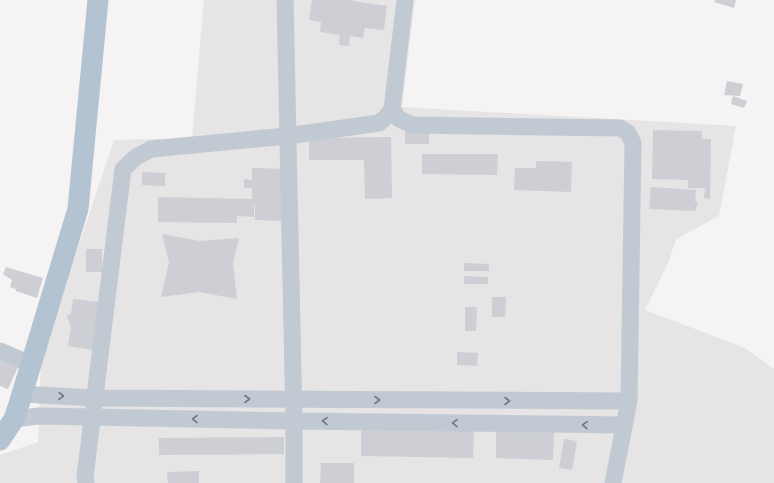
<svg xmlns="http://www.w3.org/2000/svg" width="774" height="483" viewBox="0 0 774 483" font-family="'Public Sans',sans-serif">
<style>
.education{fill:#e6e4e5}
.building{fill:#cdcfd5}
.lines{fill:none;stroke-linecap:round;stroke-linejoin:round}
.minor{stroke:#c1cad2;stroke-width:17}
.major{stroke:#b3c3d1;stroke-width:21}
.oneway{stroke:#6e7983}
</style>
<rect width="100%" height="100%" fill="#f5f3f3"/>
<!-- education -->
<path class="education" d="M204,0h211l-13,107 334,19 -17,90 -43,23 -7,22 -24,49 100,38 29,21v114h-774v-28l38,-13 3,-84 73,-218 78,-2z"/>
<!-- building -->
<path class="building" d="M312,0h41v1l34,5 -3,24 -19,-2 -2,10 -13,-2 -1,10 -10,-1 1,-10 -20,-3 1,-10 -12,-2z
M715,0h21l-2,8 -20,-6z
M727,81l16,3 -3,12 -16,-1z
M733,96l14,5 -3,7 -13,-4z
M653,130l49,1v8h9l-1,60 -6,-1 1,-10h-17v-8l-36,-1z
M405,131h24v13h-24z
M391,137l1,61 -27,1 -1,-39h-55v-22z
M422,154h76l-1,21 -75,-1z
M536,161l36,1 -1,30 -57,-2 1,-22h21z
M252,168l35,1 -1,52 -31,-1v-15h-1v12l-17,-1v7l-79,-1v-25l94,2v-11h-8v-9l8,1z
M142,172l23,1v13l-23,-1z
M651,187l45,3 -1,11 3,2 -3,8 -46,-2z
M162,234l38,7 39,-3 -6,26 4,35 -38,-7 -38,5 8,-35z
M86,249h16v23h-16z
M464,263l25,1v7h-25z
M6,267l37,11 -6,20 -21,-7v-2l-6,-2 2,-7 -9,-6z
M464,276l24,1v7h-24z
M492,297h14l-1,20h-13z
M73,299l27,3 -6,48 -26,-4 3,-18 -4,-13 4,-1z
M465,307h12l-1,24h-11z
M457,352l21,1 -1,13 -20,-1z
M0,360l18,7 -10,22 -8,-3z
M361,428l113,2 -1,28 -112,-2z
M496,431l58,1 -1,28 -57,-2z
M284,437v17l-125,1v-17z
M564,439l13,2 -5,29 -13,-2z
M321,463h33v20h-34z
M199,471v12h-31l-1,-11z"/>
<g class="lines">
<!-- minor -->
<path class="minor" d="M285,0l9,421v62
M392,109l7,10 14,6 207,3 8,5 5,10 -4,258 -16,82
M0,351l31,13
M22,394l72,4 535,3
M14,419l25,-3 255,5 330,4
M86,483l-1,-6 38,-308 13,-12 15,-8 136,-13 92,-13 7,-6 6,-8 13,-109"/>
<!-- major -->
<path class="major" d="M0,440l14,-21 5,-15 59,-195 20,-209"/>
</g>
<!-- one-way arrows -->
<defs><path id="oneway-chevron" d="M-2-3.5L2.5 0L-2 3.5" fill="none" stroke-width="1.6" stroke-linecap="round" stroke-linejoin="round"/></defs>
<g class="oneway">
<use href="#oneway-chevron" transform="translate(61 396) rotate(3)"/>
<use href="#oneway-chevron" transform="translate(247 399)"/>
<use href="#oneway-chevron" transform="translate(377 400)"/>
<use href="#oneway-chevron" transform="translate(507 401)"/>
<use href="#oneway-chevron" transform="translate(195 419) rotate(-179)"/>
<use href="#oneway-chevron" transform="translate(325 421) rotate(-179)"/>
<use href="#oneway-chevron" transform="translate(455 423) rotate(-179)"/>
<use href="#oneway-chevron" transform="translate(585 425) rotate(-179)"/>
</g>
</svg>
